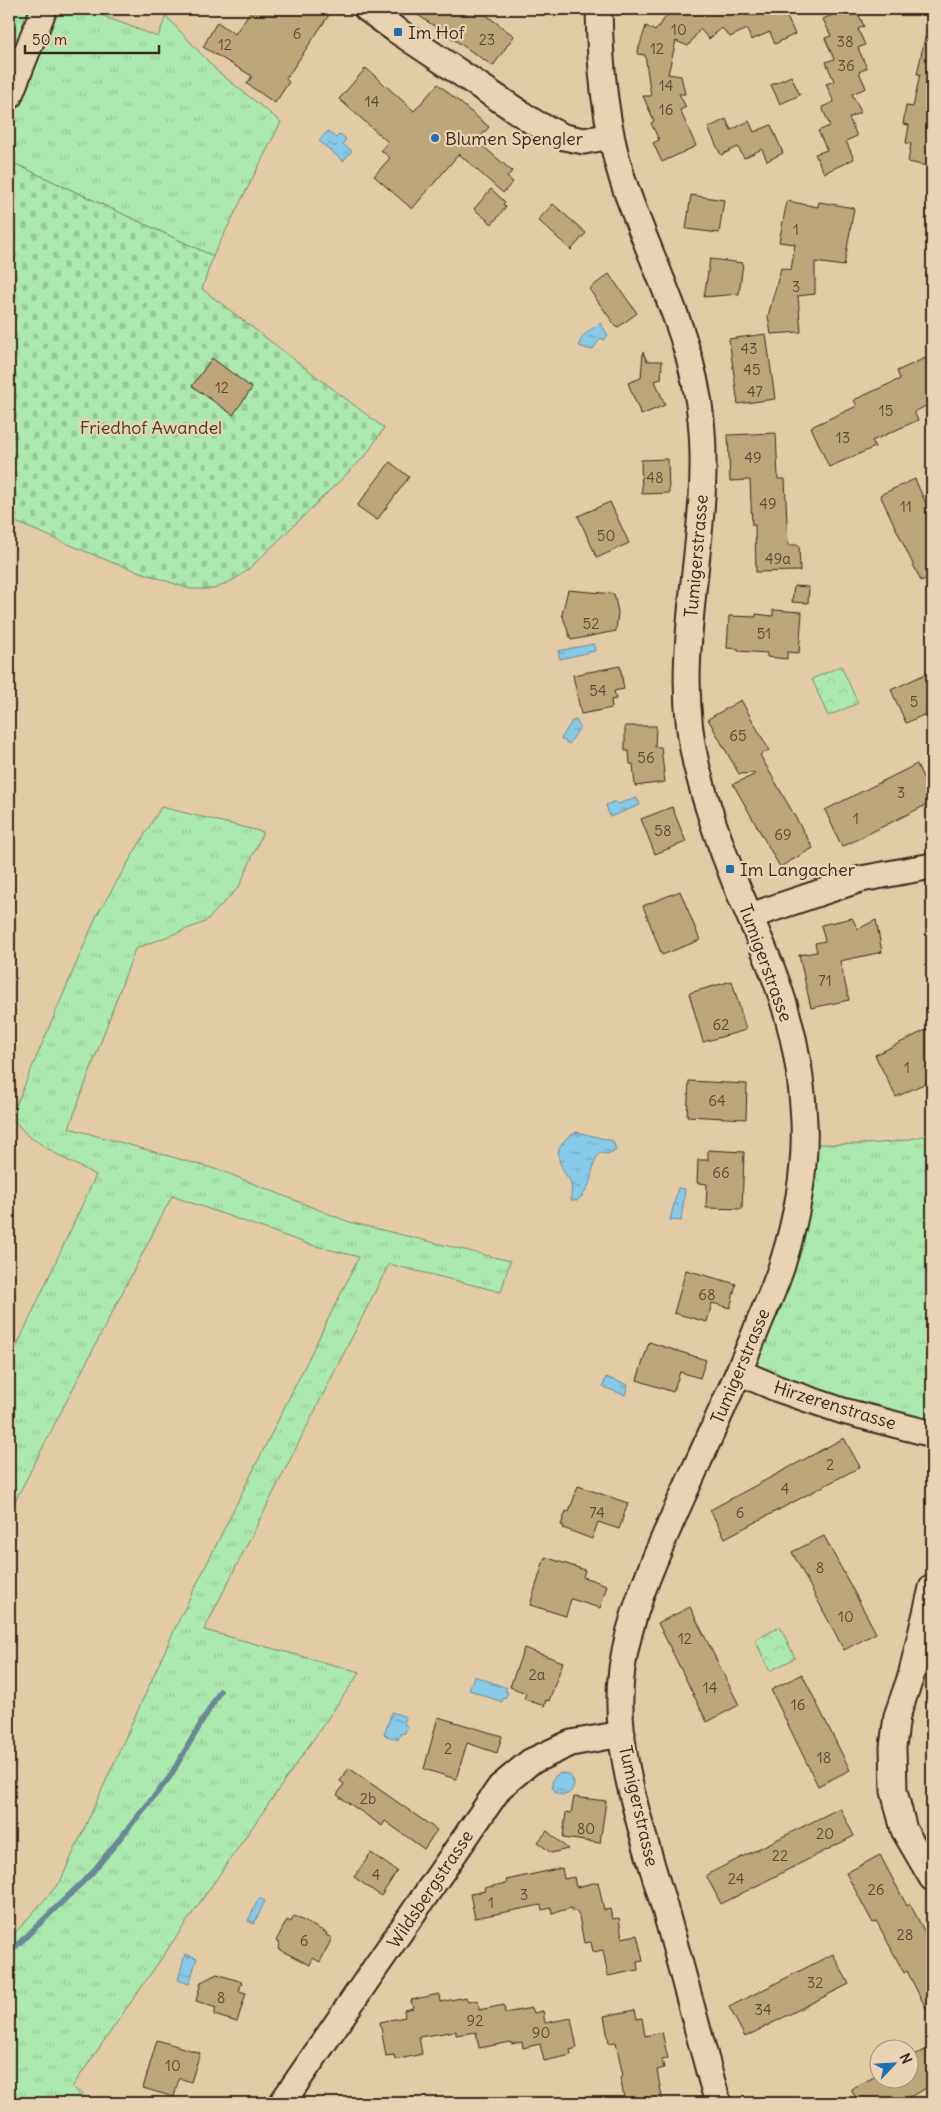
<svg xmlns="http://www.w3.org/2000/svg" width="941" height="2112" viewBox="0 0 941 2112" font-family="Delius,sans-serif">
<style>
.grass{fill:url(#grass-tufts);stroke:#748a66}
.cemetery{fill:url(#cemetery-stones);stroke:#748a66}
.park{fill:url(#park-crowns);stroke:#748a66}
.water{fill:url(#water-ripples);stroke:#698997}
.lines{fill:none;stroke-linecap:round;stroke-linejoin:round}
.stream{stroke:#698997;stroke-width:5.5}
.building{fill:#bfa57a;stroke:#3b2a1e}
.minor-casing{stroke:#3b2a1e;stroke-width:29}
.minor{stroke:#ead3b2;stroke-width:25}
.poi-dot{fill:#1f6fb2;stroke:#ead3b2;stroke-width:2}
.labels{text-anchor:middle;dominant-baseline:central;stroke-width:4.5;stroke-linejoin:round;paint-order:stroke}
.number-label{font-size:15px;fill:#5c4935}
.poi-label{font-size:18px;fill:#3b2a1e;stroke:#ead3b2;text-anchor:start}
.park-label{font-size:18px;fill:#463d2c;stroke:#ead3b2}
.street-label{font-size:18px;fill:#3b2a1e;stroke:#ead3b2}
</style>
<defs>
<pattern id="grass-tufts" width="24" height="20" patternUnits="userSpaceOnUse" patternTransform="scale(1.25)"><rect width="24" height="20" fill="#ace9af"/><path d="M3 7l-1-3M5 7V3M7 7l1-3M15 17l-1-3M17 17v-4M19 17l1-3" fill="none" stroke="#95c896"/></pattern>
<pattern id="cemetery-stones" width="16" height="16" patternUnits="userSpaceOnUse" patternTransform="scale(1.25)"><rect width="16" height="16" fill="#ace9af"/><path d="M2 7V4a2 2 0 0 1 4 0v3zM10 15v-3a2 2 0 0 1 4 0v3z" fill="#95c896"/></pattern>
<pattern id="park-crowns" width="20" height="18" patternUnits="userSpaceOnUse" patternTransform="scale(1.25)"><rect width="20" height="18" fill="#ace9af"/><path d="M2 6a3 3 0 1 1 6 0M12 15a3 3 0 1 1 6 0" fill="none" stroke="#95c896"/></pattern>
<pattern id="water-ripples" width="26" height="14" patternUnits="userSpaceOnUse" patternTransform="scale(1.25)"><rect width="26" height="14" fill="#87c9e8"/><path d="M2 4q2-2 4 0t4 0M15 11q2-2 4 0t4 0" fill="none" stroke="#70a3bb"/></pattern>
</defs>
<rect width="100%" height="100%" fill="#e3cba6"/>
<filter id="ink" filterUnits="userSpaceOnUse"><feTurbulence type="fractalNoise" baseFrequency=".02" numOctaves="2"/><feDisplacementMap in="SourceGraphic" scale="10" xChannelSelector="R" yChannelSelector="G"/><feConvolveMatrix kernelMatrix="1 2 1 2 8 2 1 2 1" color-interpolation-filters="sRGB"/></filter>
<g filter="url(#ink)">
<!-- grass -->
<path class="grass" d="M9,9h76l73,28 8,-21 51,55 64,51 -68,134 -204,-95z
M161,807l102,25 -24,55 -34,35 -70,27 -66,179 153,43 127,51 161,39 -9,31 -112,-28 -185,366 156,42 -288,415 21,16h-84v-163l51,-58 118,-260 181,-365 -51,-13 -136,-48 -163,317v-150l87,-188 -33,-17 -35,-22 -17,-19 86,-202z
M932,1133v287l-193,-48 65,-228c42,0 88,3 128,-11z"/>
<!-- cemetery -->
<path class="cemetery" d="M9,161l204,95 -11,33 182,139 -18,27 -116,113 -15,11 -21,10h-24l-79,-27 -93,-39 -9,-8z"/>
<!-- park -->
<path class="park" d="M841,666l17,37 -30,13 -16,-37z
M780,1627l15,31 -25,13 -15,-31z"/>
<!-- water -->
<path class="water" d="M328,131l8,7 4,-4 6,5 -3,5 9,7 -9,10 -24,-20z
M600,323l8,12 -4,5 -3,-2 -9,12 -13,-4c1,-11 13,-17 21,-23z
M594,644l1,7 -35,8 -2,-8z
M576,720l4,7 -11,17 -8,-5 11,-18z
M637,798l3,7 -30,12 -4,-12 9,-4 2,3z
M577,1132l36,9 3,9c-4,5 -10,4 -16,3 -12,13 -3,31 -23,48l-6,-1c0,-5 1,-12 0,-16 -1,-5 -6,-9 -8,-14 -9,-18 -5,-29 14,-38z
M678,1188l7,1 -4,32 -11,-1z
M606,1377l22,8 -3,10 -22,-8z
M474,1676l33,12 -2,3 3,1 -3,7 -2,-1 -1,4 -33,-12z
M392,1712l14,5 -2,6 3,4 -2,6 -5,1 -2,6 -14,-5z
M552 1784a11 11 0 1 1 22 0a11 11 0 1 1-22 0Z
M259,1898l6,3 -11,23 -6,-3z
M185,1954l12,4 -8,26 -11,-4z"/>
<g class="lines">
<!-- stream -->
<path class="stream" d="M9,1953l82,-79 78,-96 51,-87"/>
</g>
<!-- building -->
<path class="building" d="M252,9h81l-47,70 3,3 -14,21 -28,-19 5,-8 -49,-29 14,-25 18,12z
M409,9h69l36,27 -21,30z
M672,9l10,7 9,-7h92l12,25 -20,10 -5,-12 -19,8 -4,-11 -17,8 -8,-9 -13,11 -9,-10 -12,17 -12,-5 -8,33 13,2 4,18h-6l7,13 -6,3 16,36 -34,16 -9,-19 6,-3 -8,-17 3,-2 -11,-25h8l-6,-41 -8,-1 9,-28 9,5z
M846,9h10l8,17 -6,3 7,16 -7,3 9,20 -8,4 7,16 -14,6 9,18 -12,6 8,18 -11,5 8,18 -30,14 -9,-19 12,-4 -9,-19 12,-5 -8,-19 12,-5 -8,-18 8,-3 -8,-19 8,-3 -9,-21 6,-2 -8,-17z
M926,33l6,1v133l-24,-5 3,-18 -5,-1 3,-18 -6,-1 3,-18 7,1 7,-33h-3z
M366,68l48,43 24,-27 51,43 -12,14 35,30 -5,6 6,5 -10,11 -44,-39 -47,55 -38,-33 16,-18 -9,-8 7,-8 -49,-43z
M791,76l9,19 -20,9 -9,-19z
M726,119l5,11 18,-9 5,11 17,-7 12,28 -16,8 -5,-12 -18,9 -6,-11 -17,8 -13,-27z
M491,189l14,13 -2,2 3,3 -14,17 -18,-15z
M691,195l33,5 -5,33 -33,-4z
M787,201l31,6 1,-5 35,6 -10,58 -29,-4v32l-17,2 3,36 -30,2 -3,-18 13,-48 10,2 4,-26 -16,-2z
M553,204l33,29 -15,17 -33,-30z
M710,259l33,4 -4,31 -35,3z
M609,274l28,39 -20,15 -28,-39z
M766,334l9,65 -37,5 -9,-65z
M643,352l4,9h15l-1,18 -6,2 10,24 -24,10 -13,-32 13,-5z
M932,355v48l-18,9 4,8 -46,21 3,6 -46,20 -18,-40 46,-21 -3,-6 46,-21 -3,-8z
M212,358l40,30 -19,27 -41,-29z
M776,433l2,46h7l3,66h11l1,26 -44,1 -1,-47h-3l-2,-45 -20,1 -2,-46z
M668,459l1,34 -27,1 -1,-34z
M390,462l19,15 -32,43 -20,-14z
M915,479l17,39v58l-11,5 -41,-86z
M610,502l19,41 -32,15 -19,-42z
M794,586l15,1 -1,16 -16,-1z
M568,590l46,4 4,18 -2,19 -45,9 -9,-26z
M773,610l29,2 -3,41 -12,-1v7l-20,-2v-4l-29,-2 1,-2 -12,-1 2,-32 27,1v-3l17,2z
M620,666l4,23 -10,2 2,8 -5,1 1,8 -31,6 -8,-39z
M932,671v40l-26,12 -15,-33z
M741,700l28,50 -9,5 53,93 -33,19 -47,-83 21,-9v-2l-15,1 -31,-55z
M625,726h31l-1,21h6l4,35 -30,4 -2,-22h-3l-1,-13h-4z
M917,764l15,34v4l-90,45 -17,-37z
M672,807l14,35 -31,12 -14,-35z
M680,891l20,49 -38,15 -19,-49z
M852,918l6,11 18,-9 6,32 -42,9 9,39 -38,8 -12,-53 18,-3 -2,-9 10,-2 -4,-16z
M732,981l14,49 -43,12 -14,-49z
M932,1027v53l-36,17 -21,-42z
M689,1081l58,3 -1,35 -59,-3z
M708,1150l36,2 -2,57 -36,-1 1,-24 -10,-1 1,-23h10z
M686,1270l50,14 -6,24 -18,-5 -5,19 -33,-9z
M649,1342l57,18 -6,18 -20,-6 -7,20 -36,-12z
M844,1438l16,29 -135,71 -15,-28z
M578,1486l50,17 -9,26 -21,-7 -6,17 -29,-11 1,-2 -3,-1 5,-14 3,1z
M824,1536l52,97 -32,17 -52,-98z
M545,1557l40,13 -2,7 24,8 -7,23 -29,-9 -5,17 -36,-11z
M690,1607l49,98 -32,17 -49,-99z
M524,1648l39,14 -14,39 -3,-1 -2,6 -20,-7 2,-6 -16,-6z
M802,1674l48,96 -32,16 -47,-96z
M438,1717l64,19 -5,17 -30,-10 -11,36 -32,-10z
M349,1768l88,62 -13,19 -39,-28 -3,5 -45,-31 7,-11 -4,-3z
M574,1797l32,4 -6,42 -37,-5 3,-26 5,1z
M840,1808l14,28 -133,68 -15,-29z
M547,1831l21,18 -17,4 -13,-11z
M371,1853l26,18 -16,25 -27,-19z
M880,1855l27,51 3,-2 22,42v74l-25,-49 -3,2 -27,-51 -4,1 -27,-50z
M562,1868l2,11 10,-2 2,10 22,-5 6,28 6,-1 2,10 7,-1 3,20 15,-3 6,26 -6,1 1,8 -30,6 -5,-26 -10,2 -2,-10 -7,1 -5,-27 -3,-5h-4v-3l-20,5 -1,-5 -9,2 -1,-5 -66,13 -5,-24 15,-3 -1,-3 23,-5 -1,-3z
M294,1916l33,17 -1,2 6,3 -12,24 -7,-4 -3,7 -32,-16 2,-5 -4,-3 11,-21 4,2z
M833,1954l16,30 -104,53 -16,-30z
M217,1974l25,8 -3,9 7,2 -9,29 -23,-7 2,-7 -20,-7 5,-19z
M439,1994l1,8 26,-5 2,5 10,-2 1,10 25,-5 1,8 27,-5 2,5 9,-2 2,12 26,-5 6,30 -7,2 1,5 -27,6 -4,-17 -17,4 -1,-6 -11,2v-2l-32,6 -3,-16 -20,3v-4l-37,6 3,17 -27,6 -1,-5 -8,1 -6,-34 25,-5 -1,-7 9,-2 -2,-8z
M635,2010l2,9 5,-1 3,18 17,-4 6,27 -6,1 2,8 -7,2 6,33h-30l-1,-2 -7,1 -5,-25 3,-1 -7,-34 -7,1 -5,-27z
M157,2040l43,13 -9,29 -12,-4 -5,19 -31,-9z
M932,2046v39l-34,18h-39l-8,-14 27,-14v5h30v-21z"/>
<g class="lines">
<!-- minor casing -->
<g class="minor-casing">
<path id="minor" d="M367,9l29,21 139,93 29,14 20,4 27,-5
M599,9c1,58 6,116 24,172 27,80 70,154 78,239 12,116 -33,233 -4,348 10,39 23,77 38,114 14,34 30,67 42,101 16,44 25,92 27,139 2,47 -7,95 -21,140 -7,24 -19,48 -28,71 -25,61 -53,120 -80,180 -22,50 -45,100 -53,155 -11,83 22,167 44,245 18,64 34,127 52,190
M9,97l35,-88
M750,916l111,-37 71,-13
M739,1372l39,17 65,22 89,23
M932,1588l-21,88 -14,40 -4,31 1,44 10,39 28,48
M282,2103l218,-316 30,-25 41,-19 51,-9"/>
</g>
<!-- minor -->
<use href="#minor" class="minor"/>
</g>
</g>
<!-- markers -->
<g class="poi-dot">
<rect x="393" y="27" width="10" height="10" rx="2.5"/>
<circle cx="435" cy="138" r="5"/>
<rect x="725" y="864" width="10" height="10" rx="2.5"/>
</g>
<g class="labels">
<!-- number labels -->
<g class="number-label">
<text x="679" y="29">10</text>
<text x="297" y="33">6</text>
<text x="487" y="39">23</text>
<text x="845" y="41">38</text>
<text x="225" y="44">12</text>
<text x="657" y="48">12</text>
<text x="846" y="65">36</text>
<text x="666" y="85">14</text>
<text x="372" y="101">14</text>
<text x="666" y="109">16</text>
<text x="796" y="229">1</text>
<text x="796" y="286">3</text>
<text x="749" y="348">43</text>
<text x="752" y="369">45</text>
<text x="222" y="387">12</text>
<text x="755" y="391">47</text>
<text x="886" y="410">15</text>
<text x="843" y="437">13</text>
<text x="753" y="457">49</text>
<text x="655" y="477">48</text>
<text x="768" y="503">49</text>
<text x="906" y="506">11</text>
<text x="606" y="535">50</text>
<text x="778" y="558">49a</text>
<text x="591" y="623">52</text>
<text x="764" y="633">51</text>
<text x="598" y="690">54</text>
<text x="914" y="701">5</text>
<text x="738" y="735">65</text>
<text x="646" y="757">56</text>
<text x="901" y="792">3</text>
<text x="856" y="818">1</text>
<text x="663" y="830">58</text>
<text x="783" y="834">69</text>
<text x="825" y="980">71</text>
<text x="721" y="1024">62</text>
<text x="907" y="1067">1</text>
<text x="717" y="1100">64</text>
<text x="721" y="1172">66</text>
<text x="707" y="1294">68</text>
<text x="830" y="1464">2</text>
<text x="785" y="1488">4</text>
<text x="597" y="1512">74</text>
<text x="740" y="1512">6</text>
<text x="820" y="1567">8</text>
<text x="846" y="1616">10</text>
<text x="685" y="1638">12</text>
<text x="537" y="1674">2a</text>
<text x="710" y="1687">14</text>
<text x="798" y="1704">16</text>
<text x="448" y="1748">2</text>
<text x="824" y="1757">18</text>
<text x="368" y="1798">2b</text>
<text x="586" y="1828">80</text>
<text x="825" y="1833">20</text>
<text x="780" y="1855">22</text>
<text x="376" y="1874">4</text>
<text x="736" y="1878">24</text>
<text x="876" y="1889">26</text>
<text x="524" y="1894">3</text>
<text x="491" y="1902">1</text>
<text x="905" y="1934">28</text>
<text x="304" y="1940">6</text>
<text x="815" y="1982">32</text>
<text x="221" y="1997">8</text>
<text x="763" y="2009">34</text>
<text x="475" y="2020">92</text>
<text x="541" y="2032">90</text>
<text x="173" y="2065">10</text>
</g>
<!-- poi labels -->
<g class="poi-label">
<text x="408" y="32">Im Hof</text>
<text x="445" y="138">Blumen Spengler</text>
<text x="740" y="869">Im Langacher</text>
</g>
<!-- park labels -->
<g class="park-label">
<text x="151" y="427">Friedhof Awandel</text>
</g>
<!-- street labels -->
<g class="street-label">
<text transform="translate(696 556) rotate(-85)">Tumigerstrasse</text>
<text transform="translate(766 963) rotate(70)">Tumigerstrasse</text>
<text transform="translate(740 1366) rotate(-67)">Tumigerstrasse</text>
<text transform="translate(835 1405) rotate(17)">Hirzerenstrasse</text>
<text transform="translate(639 1806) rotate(77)">Tumigerstrasse</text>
<text transform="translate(430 1889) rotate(-56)">Wildsbergstrasse</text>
</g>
</g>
<!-- margin -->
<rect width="941" height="2112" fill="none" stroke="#ead3b2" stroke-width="30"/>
<rect x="15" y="15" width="911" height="2082" fill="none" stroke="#3b2a1e" stroke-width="2" filter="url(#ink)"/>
<!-- north arrow -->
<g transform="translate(894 2064) rotate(65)"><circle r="24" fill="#ead3b2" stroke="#a48f77"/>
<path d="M0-4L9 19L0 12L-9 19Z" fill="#1f6fb2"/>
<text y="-8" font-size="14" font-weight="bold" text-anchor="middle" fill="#3b2a1e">N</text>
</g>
<!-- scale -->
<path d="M25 45v8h134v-8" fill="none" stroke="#3b2a1e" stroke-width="2.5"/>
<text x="32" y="45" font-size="15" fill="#3b2a1e" stroke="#ead3b2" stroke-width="4" paint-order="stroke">50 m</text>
</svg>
